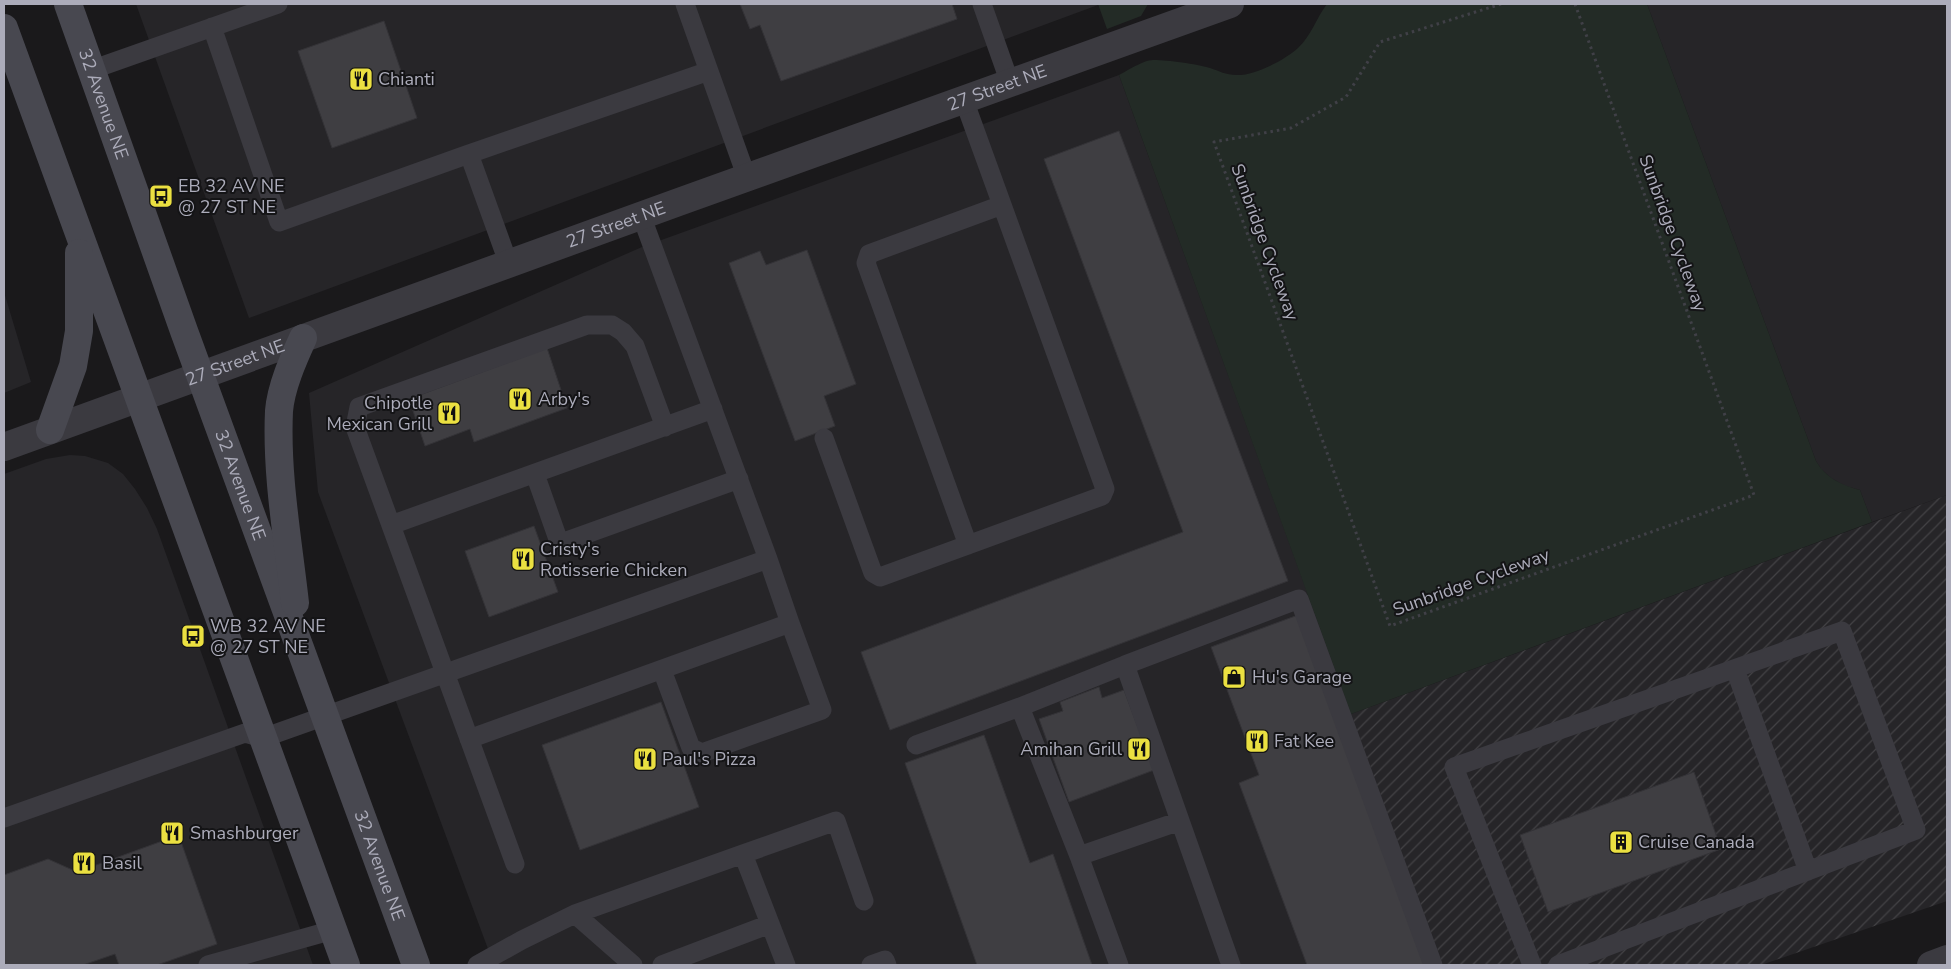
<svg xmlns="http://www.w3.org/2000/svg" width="1951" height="969" viewBox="0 0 1951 969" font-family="'Nunito Sans',sans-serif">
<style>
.built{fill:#262528}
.industrial{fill:url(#industrial-furrows)}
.green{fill:#232b26}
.building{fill:#3f3e42;stroke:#343337}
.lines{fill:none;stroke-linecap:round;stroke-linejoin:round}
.path{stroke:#404047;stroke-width:3;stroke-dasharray:2.5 4;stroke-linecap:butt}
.service{stroke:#3b3a40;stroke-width:19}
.minor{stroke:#3b3a40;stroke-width:28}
.secondary{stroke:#484850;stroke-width:28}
.labels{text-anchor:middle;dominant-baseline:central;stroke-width:4;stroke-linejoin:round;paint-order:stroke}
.poi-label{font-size:18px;fill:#acacba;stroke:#141416;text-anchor:start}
.street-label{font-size:18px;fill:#acacba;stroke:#141416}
</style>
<defs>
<pattern id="industrial-furrows" width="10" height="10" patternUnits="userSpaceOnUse" patternTransform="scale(1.25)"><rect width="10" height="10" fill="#262528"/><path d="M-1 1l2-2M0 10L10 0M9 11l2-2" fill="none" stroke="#434245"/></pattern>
</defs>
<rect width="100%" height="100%" fill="#1a191b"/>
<!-- built -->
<path class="built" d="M136,4h962v1l-849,313z
M1647,4h300v491l-75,27 -12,-32 -15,-4 -14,-8 -10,-9 -5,-8z
M1119,75l324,890h-949l-176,-473 -9,-99 333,-146z
M4,292l27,90 -27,11z
M70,455l15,1 23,7 15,11 12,15 12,19 10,21 156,436h-309v-491l42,-15z"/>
<!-- industrial -->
<path class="industrial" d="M1947,495v406l-186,64h-318l-92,-251z"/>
<!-- green -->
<path class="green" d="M1098,4h50l-7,12 -34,13z
M1327,4h320l169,457c10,17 25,24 44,29l12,32 -521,192 -232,-639c8,-4 26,-16 35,-15 14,0 42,4 56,8 9,3 16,7 26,7 18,1 49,-15 62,-27 14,-13 18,-30 29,-44z"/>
<!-- building -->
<path class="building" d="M740,4h212l5,15 -176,62 -21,-56 -10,4z
M384,21l33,97 -85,30 -34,-97z
M1119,131l169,450 -398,149 -29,-78 322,-120 -139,-373z
M807,250l49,134 -32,12 11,30 -40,15 -66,-178 31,-12 6,14z
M547,348l20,60 -93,34 -4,-13 -45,17 -16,-47z
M534,526l24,66 -69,25 -24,-66z
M1298,615l131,350h-122l-68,-182 20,-8 -48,-128z
M1099,687l3,11 22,-8 30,80 -85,32 -30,-83 24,-8 -3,-9z
M661,702l38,105 -119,43 -38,-105z
M984,735l46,128 23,-9 39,111h-115l-72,-202z
M1694,772l27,77 -173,63 -28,-77z
M176,836h3l38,108 -60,21h-38l-4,-11 -32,11h-79v-90l44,-16 29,13z"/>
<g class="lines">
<!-- path -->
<path class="path" d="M1501,4l-121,38 -34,55 -55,31 -77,14 176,484 364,-131 -179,-491"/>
<!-- service -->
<path class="service" d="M685,4l62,174
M982,4l28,79
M212,27l67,195 190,-68
M91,70l187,-66
M508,262l-39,-108 240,-83
M824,438l49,135 7,4 222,-81 3,-7 -141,-389
M535,474l23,65 6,3 175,-63
M391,525l322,-116
M968,545l-102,-282 3,-9 133,-49
M1735,669l73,202
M662,670l29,78 11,5 120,-43 -32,-87
M1020,707l105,-42
M469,739l321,-116 -22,-64
M916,745l104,-38 59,149 40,109
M4,818l241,-85 18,5 505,-179 -127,-344
M743,854l93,-33 28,80
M1079,856l101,-35
M515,864l-160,-437 4,-20 228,-82h25l11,7 12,14 30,81
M575,914l58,51
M208,965l125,-35
M477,965l45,-25 53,-26 168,-60 43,111
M662,965l108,-41
M871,965l14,-5 2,5
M1231,965l-106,-300 174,-66 134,366
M1532,965l-78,-198 388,-136 74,199 -358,135"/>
<!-- minor -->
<g class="minor">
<path id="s1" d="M4,447c408,-150 817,-296 1226,-443"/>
<path d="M1931,965l16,-6"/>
</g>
<!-- secondary -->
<g class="secondary">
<path id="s2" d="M68,4l116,327 232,634"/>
<path d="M4,28l342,937"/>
<path d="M50,430l23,-64 6,-35v-78"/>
<path d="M295,603c-7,-63 -19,-128 -16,-192 2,-24 14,-51 24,-73"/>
</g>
</g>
<!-- icons -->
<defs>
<g id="restaurant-square" transform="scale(1.25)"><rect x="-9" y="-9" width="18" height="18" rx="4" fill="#ebe041" stroke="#141416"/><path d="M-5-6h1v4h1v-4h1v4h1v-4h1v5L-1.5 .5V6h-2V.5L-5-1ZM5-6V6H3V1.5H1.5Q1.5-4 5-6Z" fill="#111"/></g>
<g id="bus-square" transform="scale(1.25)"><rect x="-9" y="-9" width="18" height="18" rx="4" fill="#ebe041" stroke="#141416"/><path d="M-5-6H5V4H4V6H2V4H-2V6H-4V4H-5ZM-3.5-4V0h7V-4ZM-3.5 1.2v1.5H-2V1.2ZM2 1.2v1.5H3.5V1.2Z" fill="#111"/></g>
<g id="shop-square" transform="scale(1.25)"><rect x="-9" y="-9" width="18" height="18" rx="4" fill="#ebe041" stroke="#141416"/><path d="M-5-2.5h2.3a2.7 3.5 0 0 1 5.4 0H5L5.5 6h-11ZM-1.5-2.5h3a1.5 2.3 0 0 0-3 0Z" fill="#111"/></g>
<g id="building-square" transform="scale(1.25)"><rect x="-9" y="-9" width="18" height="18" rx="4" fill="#ebe041" stroke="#141416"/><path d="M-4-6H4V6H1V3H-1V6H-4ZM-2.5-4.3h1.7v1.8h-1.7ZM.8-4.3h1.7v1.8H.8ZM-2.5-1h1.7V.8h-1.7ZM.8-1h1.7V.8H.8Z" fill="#111"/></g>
</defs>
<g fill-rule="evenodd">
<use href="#restaurant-square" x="361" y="79"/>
<use href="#bus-square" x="161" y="196"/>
<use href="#restaurant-square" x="520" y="399"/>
<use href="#restaurant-square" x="449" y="413"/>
<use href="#restaurant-square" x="523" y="559"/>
<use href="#bus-square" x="193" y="636"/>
<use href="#shop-square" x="1234" y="677"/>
<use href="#restaurant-square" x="1257" y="741"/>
<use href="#restaurant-square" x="1139" y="749"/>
<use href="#restaurant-square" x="645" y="759"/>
<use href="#restaurant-square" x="172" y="833"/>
<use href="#building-square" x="1621" y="842"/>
<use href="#restaurant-square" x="84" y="863"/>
</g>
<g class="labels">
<!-- poi labels -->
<g class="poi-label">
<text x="378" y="79">Chianti</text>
<text x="178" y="186">EB 32 AV NE<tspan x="178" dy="21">@ 27 ST NE</tspan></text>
<text x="538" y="399">Arby's</text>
<text x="432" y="403" text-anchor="end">Chipotle<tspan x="432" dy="21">Mexican Grill</tspan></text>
<text x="540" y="549">Cristy's<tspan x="540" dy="21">Rotisserie Chicken</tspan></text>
<text x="210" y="626">WB 32 AV NE<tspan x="210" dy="21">@ 27 ST NE</tspan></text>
<text x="1252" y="677">Hu's Garage</text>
<text x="1274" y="741">Fat Kee</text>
<text x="1122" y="749" text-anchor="end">Amihan Grill</text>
<text x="662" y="759">Paul's Pizza</text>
<text x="190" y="833">Smashburger</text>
<text x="1638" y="842">Cruise Canada</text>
<text x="102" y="863">Basil</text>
</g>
<!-- street labels -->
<g class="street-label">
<text stroke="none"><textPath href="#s1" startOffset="1056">27 Street NE</textPath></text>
<text stroke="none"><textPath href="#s2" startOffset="106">32 Avenue NE</textPath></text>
<text stroke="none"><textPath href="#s1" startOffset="651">27 Street NE</textPath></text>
<text transform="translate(1673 233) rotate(70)">Sunbridge Cycleway</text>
<text transform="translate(1265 242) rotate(70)">Sunbridge Cycleway</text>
<text stroke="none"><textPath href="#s1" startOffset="246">27 Street NE</textPath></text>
<text stroke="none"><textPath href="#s2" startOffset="511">32 Avenue NE</textPath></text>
<text transform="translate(1471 582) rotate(-20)">Sunbridge Cycleway</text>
<text stroke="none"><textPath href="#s2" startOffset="916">32 Avenue NE</textPath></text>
</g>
</g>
<!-- border -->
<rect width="1951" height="969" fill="none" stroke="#acacba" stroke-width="10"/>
</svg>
